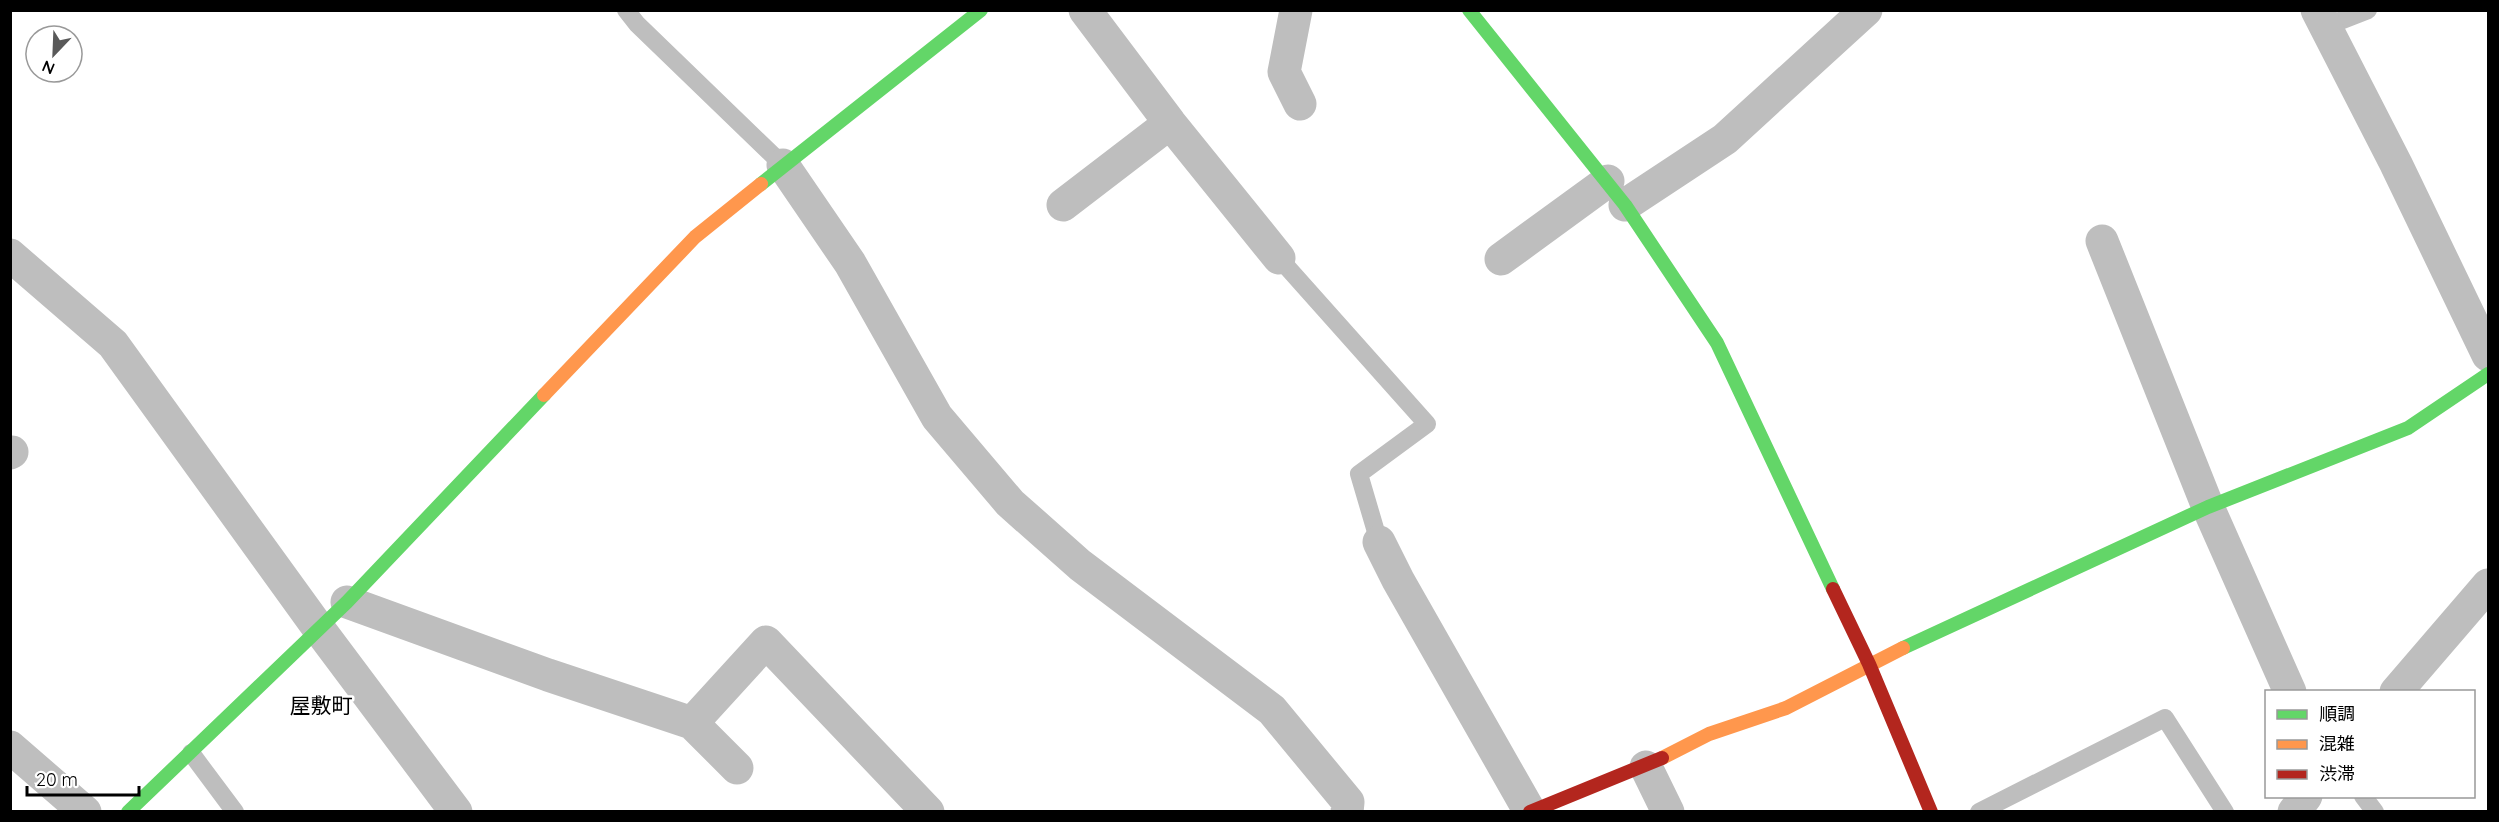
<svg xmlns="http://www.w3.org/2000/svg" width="2499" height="822" viewBox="0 0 2499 822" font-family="Quicksand,'Noto Sans JP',sans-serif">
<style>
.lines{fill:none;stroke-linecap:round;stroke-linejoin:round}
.lane{stroke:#bebebe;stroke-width:18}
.street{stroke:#bebebe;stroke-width:33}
.fast{stroke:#63d668;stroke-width:14}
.slow{stroke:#ff974d;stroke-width:14}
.jam{stroke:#b3261e;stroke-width:14}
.labels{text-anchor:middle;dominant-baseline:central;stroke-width:5;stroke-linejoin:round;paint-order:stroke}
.quarter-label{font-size:21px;fill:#000;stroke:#fff}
</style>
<rect width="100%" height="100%" fill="#fff"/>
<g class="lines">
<!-- lane -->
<path class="lane" d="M626,10l11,14 146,141
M2327,26l41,-16
M1279,258l148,166 -68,50 20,68
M191,753l44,59
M2363,796l12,16
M1979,812l186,-94 60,94"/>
<!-- street -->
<path class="street" d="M1085,10l85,113 109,135
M1296,10l-12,62 16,32
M2317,10l79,154 92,191
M783,165l67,98 87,154 73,86 70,62 192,145 76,92 -1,10
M1063,205l107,-82
M1625,205l100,-66 141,-129
M2102,241l106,266 82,185
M10,255l103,89 206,285 137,183
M1501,259l107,-78
M10,453l2,-1
M1379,542l19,38 132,232
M347,602l201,73 144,48 45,45
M2396,692l92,-107
M692,723l74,-81 162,170
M10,747l75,65
M1646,767l22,45
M2294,812l12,-16"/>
<!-- fast -->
<path class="fast" d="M1469,10l156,195 92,138 116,246
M761,184l220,-174
M1903,648l305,-141 200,-79 80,-54
M128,812l219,-210 197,-207"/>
<!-- slow -->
<path class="slow" d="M544,395l151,-158 66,-53
M1662,758l47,-24 77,-26 117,-60"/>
<!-- jam -->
<path class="jam" d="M1833,589l36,75 62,148
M1530,812l132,-54"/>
</g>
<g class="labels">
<!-- quarter labels -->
<g class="quarter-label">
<text x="321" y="705">屋敷町</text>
</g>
</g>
<!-- border -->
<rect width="2499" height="822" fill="none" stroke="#000000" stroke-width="24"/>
<!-- legend -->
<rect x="2265" y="690" width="210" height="108" fill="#ffffff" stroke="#999999" stroke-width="1.5"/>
<rect x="2277" y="710" width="30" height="9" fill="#63d668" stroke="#999999" stroke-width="1.5"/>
<text x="2319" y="720" font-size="18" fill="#000000">順調</text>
<rect x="2277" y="740" width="30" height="9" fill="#ff974d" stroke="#999999" stroke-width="1.5"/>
<text x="2319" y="750" font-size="18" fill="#000000">混雑</text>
<rect x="2277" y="770" width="30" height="9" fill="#b3261e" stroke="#999999" stroke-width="1.5"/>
<text x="2319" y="780" font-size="18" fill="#000000">渋滞</text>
<!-- north arrow -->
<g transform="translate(54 54) rotate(203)"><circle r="28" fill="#ffffff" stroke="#999999" stroke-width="1.5"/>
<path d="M0-4.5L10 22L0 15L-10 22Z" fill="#595959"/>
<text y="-9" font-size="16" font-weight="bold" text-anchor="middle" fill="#000000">N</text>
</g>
<!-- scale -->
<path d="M27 786v9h112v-9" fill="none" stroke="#000000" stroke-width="3"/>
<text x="36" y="786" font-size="18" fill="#000000" stroke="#ffffff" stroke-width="4.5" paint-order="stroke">20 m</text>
</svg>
